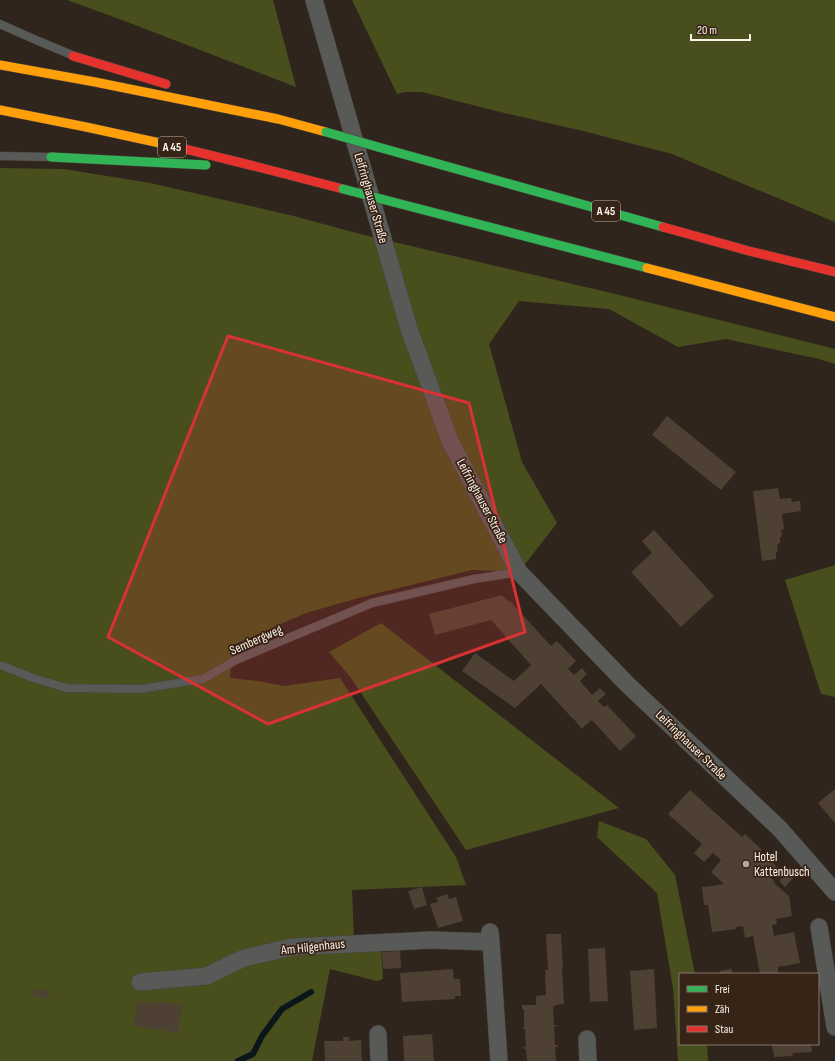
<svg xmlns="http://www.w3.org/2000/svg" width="835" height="1061" viewBox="0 0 835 1061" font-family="'Sofia Sans Condensed',sans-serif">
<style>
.green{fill:#484f1d}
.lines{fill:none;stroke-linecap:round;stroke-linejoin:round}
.stream{stroke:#0b161a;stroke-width:6}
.building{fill:#4e4134}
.lane-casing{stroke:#4a423b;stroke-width:9}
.street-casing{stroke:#4a423b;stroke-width:18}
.fast-casing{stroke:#4a423b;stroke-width:10}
.slow-casing{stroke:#4a423b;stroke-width:10}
.jam-casing{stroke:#4a423b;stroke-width:10}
.lane{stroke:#585a58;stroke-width:8}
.street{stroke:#585a58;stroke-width:17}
.fast{stroke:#30b455;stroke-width:9}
.slow{stroke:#ff9f0a;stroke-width:9}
.jam{stroke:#e5322d;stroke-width:9}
.fast-bridge-casing{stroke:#4a423b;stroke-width:10;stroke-linecap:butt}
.fast-bridge{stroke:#30b455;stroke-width:9}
.marked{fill:#d83232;fill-opacity:0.2;stroke:#d83232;stroke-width:3;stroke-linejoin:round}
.poi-dot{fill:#b5aaa0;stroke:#362416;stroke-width:1.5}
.labels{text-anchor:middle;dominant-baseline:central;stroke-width:3.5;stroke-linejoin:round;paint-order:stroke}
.shield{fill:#362416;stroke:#c1b4a8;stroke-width:1}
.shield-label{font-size:12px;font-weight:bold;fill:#fdf1e7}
.street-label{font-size:13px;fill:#fdf1e7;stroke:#362416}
.poi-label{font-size:13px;fill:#fdf1e7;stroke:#362416;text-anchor:start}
</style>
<rect width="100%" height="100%" fill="#2f251d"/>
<!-- green -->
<path class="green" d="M67,0h206l23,87 -174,-67z
M352,0h483v222l-163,-68 -89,-23 -87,-20 -74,-19h-17l-8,2z
M0,168l64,1 86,14 144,33 66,18 251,59 224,56v15l-16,-5 -93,-20 -48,8 -69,-38 -90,-8 -30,43 33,118 35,61 -38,49 -47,-2 -110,27 -56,16 -73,32 -3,33 28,3 26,5 56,-8 116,179 10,28 -114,5 2,49 27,8 2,32 -6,2 -47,-12 -18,92h-312z
M835,565v132l-14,-3 -36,-114z
M381,623l238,185 -153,42 -115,-172 -22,-26z
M599,821l47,18 29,36 20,99h-15v70h27l1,17h-30l-5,-73 -16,-95 -60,-56z"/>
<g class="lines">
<!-- stream -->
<path class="stream" d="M238,1061l15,-7 9,-18 20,-27 29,-17"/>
</g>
<!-- building -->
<path class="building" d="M667,416l69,56 -15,18 -69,-55z
M778,488l2,11 11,-1 1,4 8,-1 1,10 -19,3 2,15 -3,1 1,7h-2v6l-3,2 1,6 -2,1v7l-14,2 -9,-70z
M654,530l60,66 -33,31 -50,-55 21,-19 -10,-12z
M502,595l7,7 1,-1 41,45 6,-5 19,20 -8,8 6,6 8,-7 5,6 -7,7 12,14 8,-7 6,6 -8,7 6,6 3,-2 29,31 -16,15 -28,-31 -11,9v-1l-8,-10 -1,1v-1l-31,-34 -26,24 -53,-37 13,-18 39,28 17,-16 -40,-45 -56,15 -6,-21z
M835,789v34l-17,-20z
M690,790l52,47 3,-3 17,16 -1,2 17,16 -8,9 5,5 -1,1 15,13 3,20 -16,3 1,5 -5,1 2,11 20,-4 6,31 -22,4v6l-8,1h-10l-7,-38 -8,2 -2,-12 -7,1v2l-24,3 -4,-27h-4l-2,-18 10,-1 12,-2 -13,-12 10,-12 -8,-7 -9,9 -10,-9 8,-9 -34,-30z
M788,872l6,5 -9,10 -6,-6z
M422,887l5,18 -13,4 -6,-18z
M447,894l2,5 7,-2 7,24 -25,7 -8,-24 8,-2 -2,-4z
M546,934h15l2,35h-1l2,35 -8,1 -3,2 1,18h3v1l-3,1 1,18h3v2h-3l1,14h-29l-1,-12h-2v-2h2l-1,-18h-2v-2h1v-18h-2v-4h14v-9l10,-1 -1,-21h1l-1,-4h3z
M605,948l3,53 -18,1 -2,-53z
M400,951l1,17 -18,1 -1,-17z
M453,969l1,10h6l1,17h-6v3l-53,3 -2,-29z
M654,969l3,59 -23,2 -4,-59z
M732,969v5h-12v-3z
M818,974l4,18 -4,1z
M34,989l15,2 -1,7 -15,-2z
M137,1001l19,3v-3l26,4 -4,28 -44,-7z
M432,1034l2,27h-30l-1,-25z
M343,1037h6v4l12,-1 1,21h-37l-1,-20h19z
M772,1044h39l1,8 -20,1 1,3 -19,1v-5h-1z"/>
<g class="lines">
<!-- lane casing -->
<g class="lane-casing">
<path id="lane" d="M0,24l36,16 36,15
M0,156l51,1
M0,665l36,14 31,9 73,1 63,-10 33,-19 136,-57 102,-24 45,-7"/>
</g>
<!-- street casing -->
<g class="street-casing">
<path id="street" d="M314,0l95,329 41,112 69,131 108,112 153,145 55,63
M819,927l16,100
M490,932l1,10 8,119
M140,982l67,-6 37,-18 48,-11 140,-7 59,2
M378,1034l1,27
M587,1039l1,22"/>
</g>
<!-- fast casing -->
<g class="fast-casing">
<path id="fast" d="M378,147l285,80
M51,157l155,8
M393,202l254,66"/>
</g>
<!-- slow casing -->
<g class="slow-casing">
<path id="slow" d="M0,65l95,17 183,37 48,13
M0,110l86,17 83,18
M647,268l188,49"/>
</g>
<!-- jam casing -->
<g class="jam-casing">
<path id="jam" d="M73,56l93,28
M169,145l89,22 85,22
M663,227l86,24 86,21"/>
</g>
<!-- lane -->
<use href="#lane" class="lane"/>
<!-- street -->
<use href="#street" class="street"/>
<!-- fast -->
<use href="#fast" class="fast"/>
<!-- slow -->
<use href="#slow" class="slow"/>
<!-- jam -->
<use href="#jam" class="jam"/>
<!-- fast-bridge casing -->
<g class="fast-bridge-casing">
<path id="fast-bridge" d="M326,132l52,15
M343,189l50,13"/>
</g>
<!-- fast-bridge -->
<use href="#fast-bridge" class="fast-bridge"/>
</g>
<!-- marked area -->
<path class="marked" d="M228,336l241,67 56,229 -257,92 -160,-87z"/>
<!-- markers -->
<circle class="poi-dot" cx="746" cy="864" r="4"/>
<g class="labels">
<!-- shield labels -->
<g class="shield">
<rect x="158" y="137" width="28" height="20" rx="3"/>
<rect x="592" y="201" width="28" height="20" rx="3"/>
</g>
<g class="shield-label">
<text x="172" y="147">A 45</text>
<text x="606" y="211">A 45</text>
</g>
<!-- street labels -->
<g class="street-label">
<text transform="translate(371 198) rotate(74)">Leifringhauser Straße</text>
<text transform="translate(482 501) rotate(62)">Leifringhauser Straße</text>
<text transform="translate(256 640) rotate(-24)">Sembergweg</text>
<text transform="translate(691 745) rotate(44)">Leifringhauser Straße</text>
<text transform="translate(313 947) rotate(-6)">Am Hilgenhaus</text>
</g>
<!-- poi labels -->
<g class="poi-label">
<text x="754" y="857">Hotel<tspan x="754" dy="15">Kattenbusch</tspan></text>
</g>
</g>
<!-- legend -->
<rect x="679" y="973" width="140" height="72" fill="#362416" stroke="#86766a"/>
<rect x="687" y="986" width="20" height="6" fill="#30b455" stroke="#86766a"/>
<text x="715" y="993" font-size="12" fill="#fdf1e7">Frei</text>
<rect x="687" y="1006" width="20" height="6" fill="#ff9f0a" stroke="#86766a"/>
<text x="715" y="1013" font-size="12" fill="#fdf1e7">Zäh</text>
<rect x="687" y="1026" width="20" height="6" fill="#e5322d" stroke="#86766a"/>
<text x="715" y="1033" font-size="12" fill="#fdf1e7">Stau</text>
<!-- scale -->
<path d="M691 34v6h59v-6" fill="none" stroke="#fdf1e7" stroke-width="2"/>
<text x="697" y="34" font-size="12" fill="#fdf1e7" stroke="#362416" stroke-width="3" paint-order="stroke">20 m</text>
</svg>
